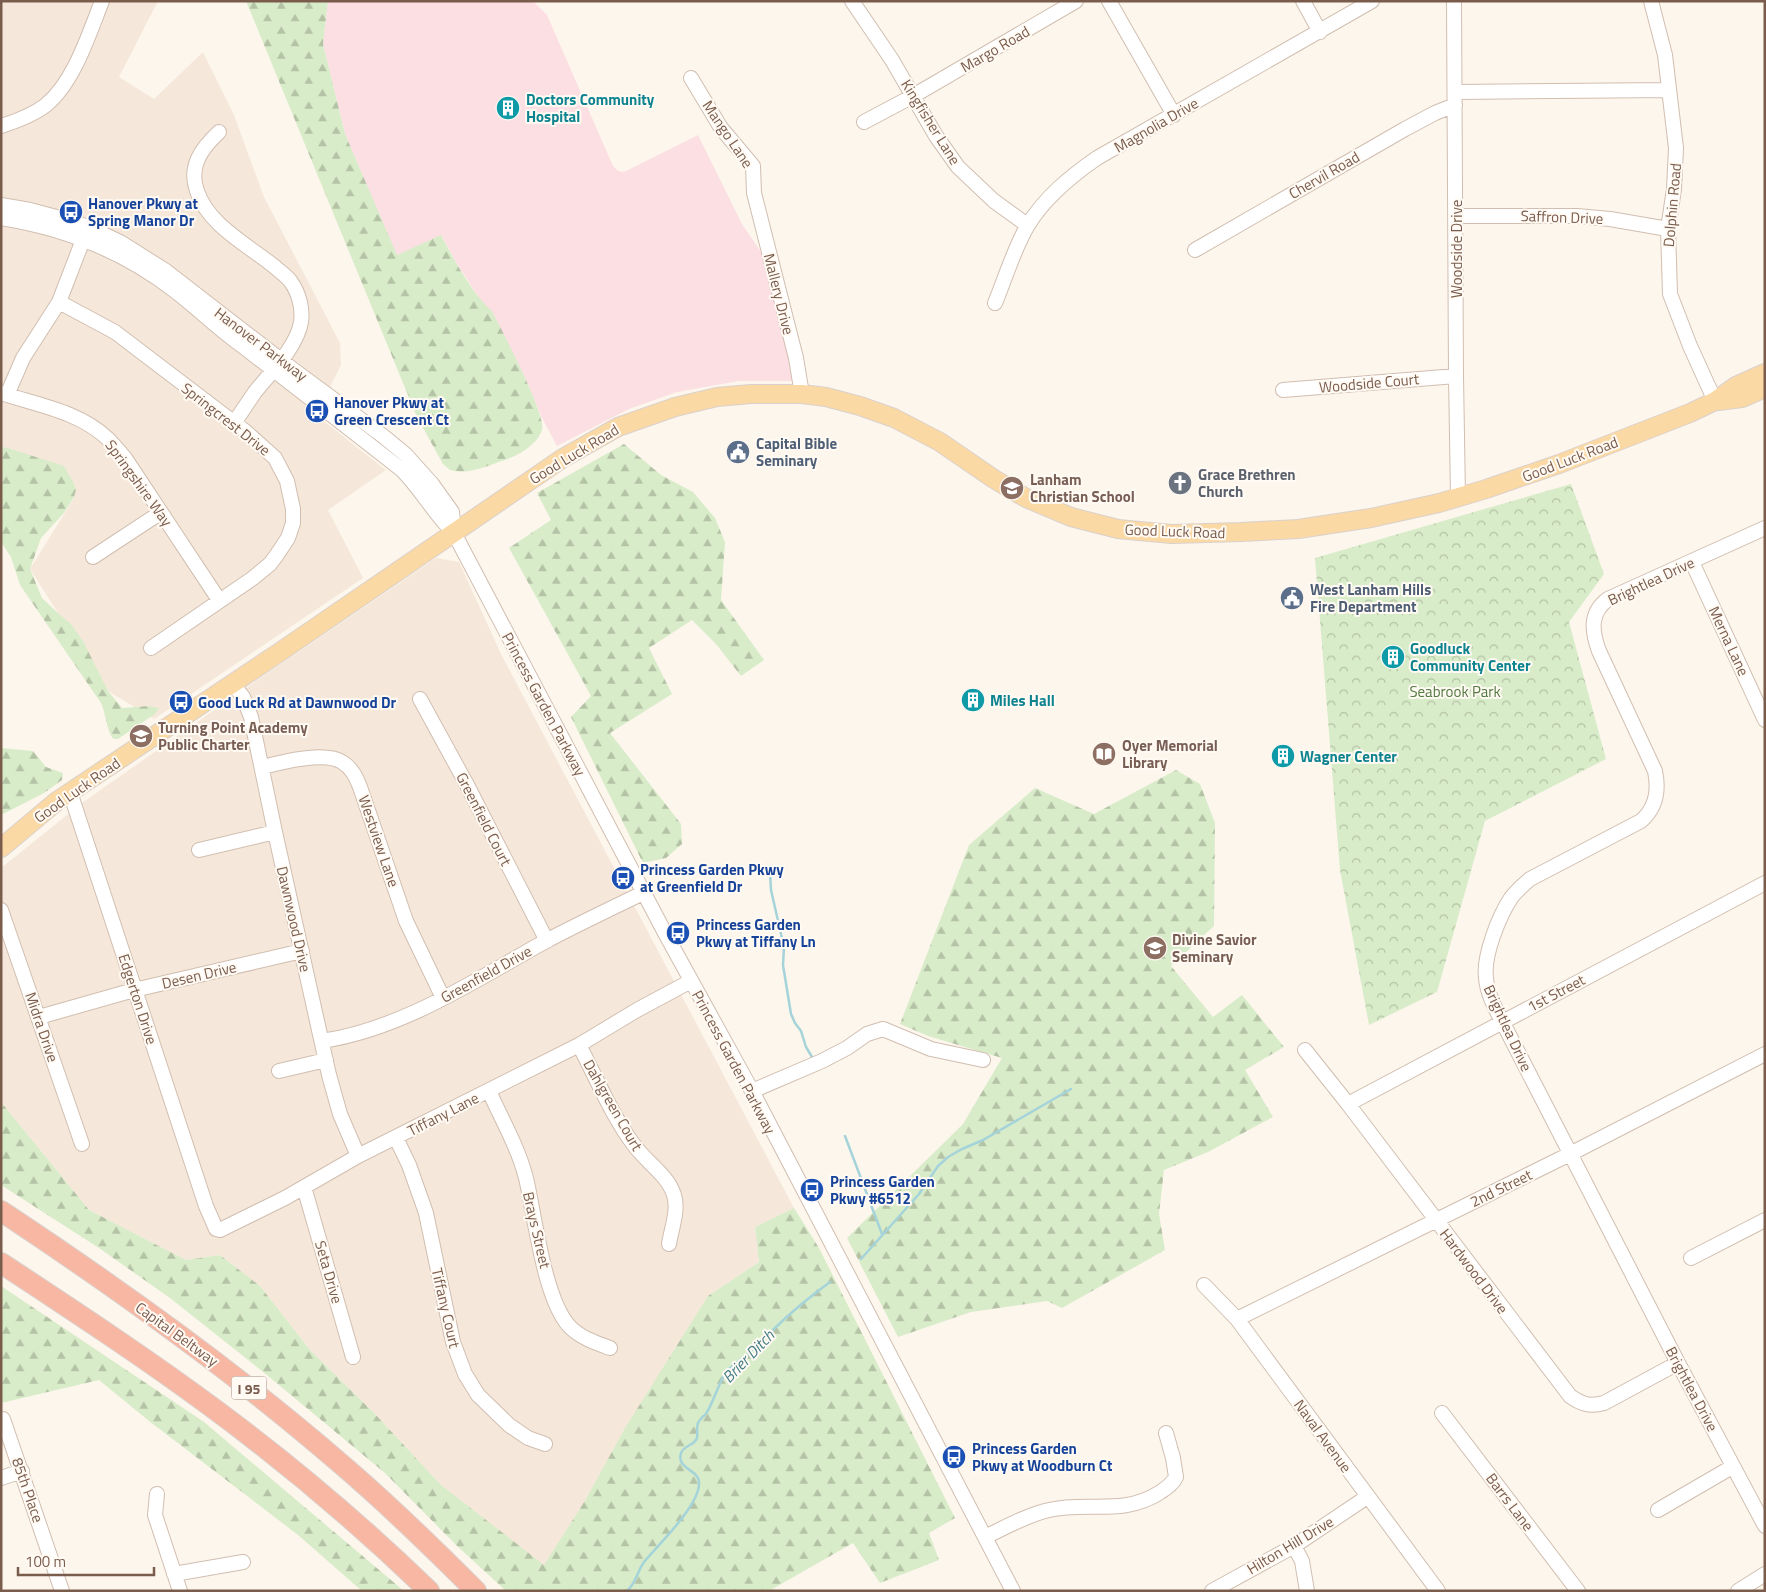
<svg xmlns="http://www.w3.org/2000/svg" width="1766" height="1592" viewBox="0 0 1766 1592" font-family="'Titillium Web',sans-serif">
<style>
.residential{fill:#f5e8da}
.medical{fill:#fbdfe3}
.forest{fill:url(#forest-firs)}
.park{fill:url(#park-crowns)}
.lines{fill:none;stroke-linecap:round;stroke-linejoin:round}
.stream{stroke:#a5d3da;stroke-width:2.5}
.minor-casing{stroke:#d1beb0;stroke-width:16}
.major-casing{stroke:#dad1cd;stroke-width:20}
.highway-casing{stroke:#dad1cd;stroke-width:22}
.minor{stroke:#fff;stroke-width:14}
.major{stroke:#fbd9a5;stroke-width:18}
.highway{stroke:#f7b7a3;stroke-width:20}
.labels{text-anchor:middle;dominant-baseline:central;stroke-width:4;stroke-linejoin:round;paint-order:stroke}
.shield{fill:#fffaf3;stroke:#a28b7f;stroke-width:1}
.shield-label{font-size:14px;font-weight:bold;fill:#7a5c4d}
.street-label{font-size:15px;fill:#7a5c4d;stroke:#fffaf3}
.culture-label{font-size:15px;font-weight:bold;fill:#0d838f;stroke:#fffaf3;text-anchor:start}
.transit-label{font-size:15px;font-weight:bold;fill:#164399;stroke:#fffaf3;text-anchor:start}
.service-label{font-size:15px;font-weight:bold;fill:#4e5e75;stroke:#fffaf3;text-anchor:start}
.worship-label{font-size:15px;font-weight:bold;fill:#5b616d;stroke:#fffaf3;text-anchor:start}
.education-label{font-size:15px;font-weight:bold;fill:#785e54;stroke:#fffaf3;text-anchor:start}
.park-label{font-size:15px;fill:#537a41;stroke:#fffaf3}
.water-label{font-size:16px;font-style:italic;fill:#437c86;stroke:#fffaf3}
</style>
<defs>
<pattern id="forest-firs" width="22" height="20" patternUnits="userSpaceOnUse" patternTransform="scale(1.25)"><rect width="22" height="20" fill="#d8ecc9"/><path d="M5 1l3.5 6h-7zM16 11l3.5 6h-7z" fill="#b4c2a5"/></pattern>
<pattern id="park-crowns" width="20" height="18" patternUnits="userSpaceOnUse" patternTransform="scale(1.25)"><rect width="20" height="18" fill="#d8ecc9"/><path d="M2 6a3 3 0 1 1 6 0M12 15a3 3 0 1 1 6 0" fill="none" stroke="#b4c2a5"/></pattern>
</defs>
<rect width="100%" height="100%" fill="#fdf6ec"/>
<!-- residential -->
<path class="residential" d="M1,1h157l-39,76 35,22 49,-47 31,63 30,82 76,146 1,22 -25,50 70,55 -58,40 35,68 -209,141 -46,-28 -78,-122 44,-71 -73,-48z
M436,558l23,4 43,94 292,552 -39,19 4,35 -51,34 -122,203 -42,67 -103,-81 -66,-71 -65,-64 -50,-64 -40,-31 -34,5 -97,-50 -88,-108v-234l81,-65 171,-120z"/>
<!-- medical -->
<path class="medical" d="M328,1h205l14,14 66,151 4,4 4,2 5,-1 72,-36 44,89 32,47 26,110h-61l-62,11 -48,17 -72,37 -16,-30 -13,-32 -36,-73 -9,-7 -29,-45 -12,-23 -45,20 -52,-122 -22,-90z"/>
<!-- forest -->
<path class="forest" d="M246,1h82l-5,43 22,90 52,121 44,-20c12,23 32,60 51,76 9,18 55,104 50,119 -5,15 -23,25 -37,30 -18,6 -36,15 -55,10l-7,-6 -26,-47z
M624,444l37,31 32,17 22,26 10,24 -4,58 43,60 -23,16 -25,-32 -24,-24 -43,28 23,46 -62,39 71,91 1,20 -16,14 -23,5 -72,-146 20,-21 -82,-148 42,-28 -14,-27z
M1,447l7,1 56,18 9,16 3,8 -2,7 -10,16 -23,25 -11,31 12,29 16,15 13,11 12,17 25,50 14,17 27,-2 10,2 -4,6 -37,25h-4c-7,-6 -8,-25 -13,-36l-81,-118 -9,-28 -10,-15z
M1,748l32,3 13,16 17,6 -1,7 -18,13 -43,22z
M1176,770l24,14 15,39 -1,103 -43,40 42,51 29,-22 42,52 -39,23 28,47 -65,35 -44,18 -5,44 6,36 -103,58 -15,-7 -76,11 -73,25 -51,-99 116,-114 39,-66 -74,-22 -28,-12 69,-179 66,-57 59,26z
M1,1102l88,108 97,50 34,-5 40,31 50,64 65,64 66,71 103,80 42,-66 39,-71 83,-132 51,-34 -4,-35 39,-19 25,40 136,270 -26,15 10,27 -59,23 -27,-40 -84,48h-263l-50,-46 -71,-72 -123,-102 -92,-73 -71,-50 -98,-63z
M1,1286l203,136 200,169h-42l-64,-56 -149,-114 -50,-41 -98,23z"/>
<!-- park -->
<path class="park" d="M1571,484l33,90 -35,48 37,137 -121,62 -48,171 -68,33 -29,-155 -25,-312z"/>
<g class="lines">
<!-- stream -->
<path class="stream" d="M770,873l1,17 13,57 -1,18 8,49 4,9 6,8 5,16 6,10
M845,1136l37,98
M861,1259l58,-65 19,-28 10,-9 14,-8 21,-9 88,-51
M627,1591c9,-8 10,-19 17,-29 14,-17 57,-58 55,-80 -1,-13 -23,-13 -18,-29 3,-8 13,-7 16,-15 1,-4 -1,-10 1,-15 2,-5 7,-7 9,-11 7,-11 13,-33 20,-41 9,-9 20,-15 29,-24 7,-6 12,-13 19,-19 17,-17 36,-32 55,-46"/>
<!-- minor casing -->
<g class="minor-casing">
<path id="minor" d="M852,1l40,59 44,76 22,31 36,34 33,24
M1109,1l65,114
M1303,1l17,31
M1454,1l2,375 2,121
M1651,1l14,54 11,93 -2,41 -6,40 2,65 20,52 25,55
M691,78l30,50 32,38 1,27 42,165 6,36
M1456,92l213,-2
M864,122l49,-26 163,-95
M1,126c16,-5 32,-11 45,-21 28,-23 43,-71 56,-104
M219,132c-17,16 -31,34 -22,59 11,34 51,54 78,76 5,5 12,9 16,15 8,11 12,27 10,40 -4,25 -31,51 -46,70 -7,10 -14,21 -21,31
M1,205l29,5 34,9 24,8 32,15 46,29 129,100 88,65 23,19 26,29 20,28 2,21
M1456,216h121l33,3 58,10
M1,218c63,10 124,34 174,73 21,16 40,35 62,51 55,42 110,85 165,128 20,20 32,44 52,63l211,400 87,158 261,500
M1195,250l210,-121 30,-16 20,-8
M59,302l56,30 130,99 30,27 12,23 6,28v14l-5,15 -12,18 -6,8 -17,14 -102,70
M995,303c10,-24 20,-57 33,-78 17,-28 43,-49 69,-67l275,-157
M1283,390l173,-14
M1,393c36,12 77,18 106,45 6,6 12,13 18,20l94,142
M7,395l16,-37 36,-56 27,-70
M1765,528l-157,71c-19,14 -16,33 -9,52l56,120c4,19 1,37 -14,50l-111,58c-7,6 -14,12 -19,19 -12,18 -28,58 -25,80 1,15 9,30 16,43l176,342 87,163
M93,557l67,-44
M1692,562l73,158
M232,683l11,14 8,20 24,115 54,243 11,39 18,42
M420,699l46,84 81,158
M263,767c18,-5 63,-16 79,-5 10,6 14,15 18,25l46,134 37,77
M70,792l136,414 10,23 4,1 65,-32 73,-42 221,-111 58,-35 54,-29
M199,850l76,-18
M1,910l81,234
M39,1017l95,-27 168,-39
M322,1041c81,-12 153,-61 224,-100 32,-17 66,-33 99,-49
M579,1045c17,32 33,71 55,100 12,17 34,30 40,50 5,15 -3,35 -5,49
M1305,1050l43,54 222,292c11,8 20,11 34,7l74,-40
M279,1071l47,-11
M489,1091c13,29 29,56 37,87 9,38 18,122 44,149 11,11 26,16 40,21
M752,1091l70,-30 25,-13 20,-14 16,-5 48,20 52,11
M1348,1104l417,-221
M396,1138l13,27 17,48 27,129 12,32 13,21 31,30 19,13 17,6
M304,1187l49,170
M1691,1258l74,-38
M1204,1285l33,34 201,272
M1237,1319l333,-165 195,-100
M1442,1413l136,178
M3,1419l59,172
M1,1478l21,-7
M157,1494l-2,21 25,76
M1658,1510l74,-43
M985,1537c21,-10 42,-22 64,-27 39,-9 73,6 110,-17 7,-5 13,-8 17,-16l-3,-19 -7,-25
M1294,1546l8,15 5,30
M174,1574l69,-12
M1212,1591l82,-45 73,-49
M1738,1591l27,-17"/>
</g>
<!-- major casing -->
<g class="major-casing">
<path id="major" d="M1718,401l24,-3 23,-10
M1,848l56,-47 220,-147 286,-196 55,-31 57,-20 42,-10 34,-3h51l24,3 34,9 34,12 46,24 54,37 32,19 45,19 47,12 21,2 33,3 69,-2 57,-3 73,-11 68,-15 47,-14 73,-25 131,-51 25,-12 21,-15 29,-13"/>
</g>
<!-- highway casing -->
<g class="highway-casing">
<path id="highway" d="M1,1211c118,78 233,160 340,253 47,40 91,83 135,127
M1,1263c73,48 146,96 216,148 74,55 145,115 212,180"/>
</g>
<!-- minor -->
<use href="#minor" class="minor"/>
<!-- major -->
<use href="#major" class="major"/>
<!-- highway -->
<use href="#highway" class="highway"/>
</g>
<!-- icons -->
<defs>
<g id="building-disc" transform="scale(1.25)"><circle r="9.5" fill="#0f9aa8" stroke="#fffaf3"/><path d="M-4-6H4V6H1V3H-1V6H-4ZM-2.5-4.3h1.7v1.8h-1.7ZM.8-4.3h1.7v1.8H.8ZM-2.5-1h1.7V.8h-1.7ZM.8-1h1.7V.8H.8Z" fill="#fff"/></g>
<g id="bus-disc" transform="scale(1.25)"><circle r="9.5" fill="#1a4fb4" stroke="#fffaf3"/><path d="M-5-6H5V4H4V6H2V4H-2V6H-4V4H-5ZM-3.5-4V0h7V-4ZM-3.5 1.2v1.5H-2V1.2ZM2 1.2v1.5H3.5V1.2Z" fill="#fff"/></g>
<g id="civic-disc" transform="scale(1.25)"><circle r="9.5" fill="#5c6f8a" stroke="#fffaf3"/><path d="M-.6-6.5H3V-4.5H.6V-3L4-1V1h2V6H-6V1h2V-1L-.6-3ZM-1.2 2.5V6h2.4V2.5Z" fill="#fff"/></g>
<g id="church-disc" transform="scale(1.25)"><circle r="9.5" fill="#6b7280" stroke="#fffaf3"/><path d="M-1.2-6h2.4v3.5h3.3v2.4h-3.3V6h-2.4V-.1h-3.3v-2.4h3.3Z" fill="#fff"/></g>
<g id="school-disc" transform="scale(1.25)"><circle r="9.5" fill="#8d6e63" stroke="#fffaf3"/><path d="M0-5L7-2L0 1L-7-2ZM-4 1L0 2.5L4 1V4Q0 6-4 4Z" fill="#fff"/></g>
<g id="library-disc" transform="scale(1.25)"><circle r="9.5" fill="#8d6e63" stroke="#fffaf3"/><path d="M-6-4Q-3-5.5-.7-3.5V5Q-3 3-6 4ZM6-4Q3-5.5 .7-3.5V5Q3 3 6 4Z" fill="#fff"/></g>
</defs>
<g fill-rule="evenodd">
<use href="#building-disc" x="508" y="108"/>
<use href="#bus-disc" x="71" y="212"/>
<use href="#bus-disc" x="317" y="411"/>
<use href="#civic-disc" x="738" y="452"/>
<use href="#church-disc" x="1180" y="483"/>
<use href="#school-disc" x="1012" y="488"/>
<use href="#civic-disc" x="1292" y="598"/>
<use href="#building-disc" x="1393" y="657"/>
<use href="#building-disc" x="973" y="700"/>
<use href="#bus-disc" x="181" y="702"/>
<use href="#school-disc" x="141" y="736"/>
<use href="#library-disc" x="1104" y="754"/>
<use href="#building-disc" x="1283" y="756"/>
<use href="#bus-disc" x="623" y="878"/>
<use href="#bus-disc" x="678" y="933"/>
<use href="#school-disc" x="1155" y="948"/>
<use href="#bus-disc" x="812" y="1190"/>
<use href="#bus-disc" x="954" y="1457"/>
</g>
<g class="labels">
<!-- shield labels -->
<rect class="shield" x="231.5" y="1376.5" width="35" height="23" rx="4"/>
<g class="shield-label">
<text x="249" y="1388">I 95</text>
</g>
<!-- street labels -->
<g class="street-label">
<text transform="translate(995 49) rotate(-30)">Margo Road</text>
<text transform="translate(931 122) rotate(58)">Kingfisher Lane</text>
<text transform="translate(1156 125) rotate(-30)">Magnolia Drive</text>
<text transform="translate(728 134) rotate(56)">Mango Lane</text>
<text transform="translate(1324 175) rotate(-30)">Chervil Road</text>
<text transform="translate(1672 205) rotate(-85)">Dolphin Road</text>
<text transform="translate(1562 217) rotate(2)">Saffron Drive</text>
<text transform="translate(1456 249) rotate(-90)">Woodside Drive</text>
<text transform="translate(779 294) rotate(76)">Mallery Drive</text>
<text transform="translate(261 344) rotate(37)">Hanover Parkway</text>
<text transform="translate(1369 383) rotate(-5)">Woodside Court</text>
<text transform="translate(226 419) rotate(38)">Springcrest Drive</text>
<text transform="translate(574 454) rotate(-31)">Good Luck Road</text>
<text transform="translate(1570 459) rotate(-21)">Good Luck Road</text>
<text transform="translate(139 483) rotate(54)">Springshire Way</text>
<text transform="translate(1175 531) rotate(2)">Good Luck Road</text>
<text transform="translate(1651 581) rotate(-25)">Brightlea Drive</text>
<text transform="translate(1729 641) rotate(65)">Merna Lane</text>
<text transform="translate(544 704) rotate(62)">Princess Garden Parkway</text>
<text transform="translate(77 790) rotate(-35)">Good Luck Road</text>
<text transform="translate(484 819) rotate(63)">Greenfield Court</text>
<text transform="translate(379 841) rotate(71)">Westview Lane</text>
<text transform="translate(294 919) rotate(77)">Dawnwood Drive</text>
<text transform="translate(486 974) rotate(-29)">Greenfield Drive</text>
<text transform="translate(199 975) rotate(-13)">Desen Drive</text>
<text transform="translate(1556 993) rotate(-28)">1st Street</text>
<text transform="translate(138 999) rotate(72)">Edgerton Drive</text>
<text transform="translate(42 1027) rotate(71)">Midra Drive</text>
<text transform="translate(1508 1028) rotate(65)">Brightlea Drive</text>
<text transform="translate(734 1062) rotate(62)">Princess Garden Parkway</text>
<text transform="translate(613 1105) rotate(60)">Dahlgreen Court</text>
<text transform="translate(443 1114) rotate(-27)">Tiffany Lane</text>
<text transform="translate(1501 1188) rotate(-26)">2nd Street</text>
<text transform="translate(537 1230) rotate(77)">Brays Street</text>
<text transform="translate(1474 1271) rotate(53)">Hardwood Drive</text>
<text transform="translate(329 1272) rotate(74)">Seta Drive</text>
<text transform="translate(446 1308) rotate(77)">Tiffany Court</text>
<text transform="translate(177 1334) rotate(36)">Capital Beltway</text>
<text transform="translate(1692 1389) rotate(62)">Brightlea Drive</text>
<text transform="translate(1323 1436) rotate(54)">Naval Avenue</text>
<text transform="translate(28 1490) rotate(71)">85th Place</text>
<text transform="translate(1510 1502) rotate(53)">Barrs Lane</text>
<text transform="translate(1290 1545) rotate(-31)">Hilton Hill Drive</text>
</g>
<!-- culture labels -->
<g class="culture-label">
<text x="526" y="99">Doctors Community<tspan x="526" dy="17">Hospital</tspan></text>
<text x="1410" y="648">Goodluck<tspan x="1410" dy="17">Community Center</tspan></text>
<text x="990" y="700">Miles Hall</text>
<text x="1300" y="756">Wagner Center</text>
</g>
<!-- transit labels -->
<g class="transit-label">
<text x="88" y="203">Hanover Pkwy at<tspan x="88" dy="17">Spring Manor Dr</tspan></text>
<text x="334" y="402">Hanover Pkwy at<tspan x="334" dy="17">Green Crescent Ct</tspan></text>
<text x="198" y="702">Good Luck Rd at Dawnwood Dr</text>
<text x="640" y="869">Princess Garden Pkwy<tspan x="640" dy="17">at Greenfield Dr</tspan></text>
<text x="696" y="924">Princess Garden<tspan x="696" dy="17">Pkwy at Tiffany Ln</tspan></text>
<text x="830" y="1181">Princess Garden<tspan x="830" dy="17">Pkwy #6512</tspan></text>
<text x="972" y="1448">Princess Garden<tspan x="972" dy="17">Pkwy at Woodburn Ct</tspan></text>
</g>
<!-- service labels -->
<g class="service-label">
<text x="756" y="443">Capital Bible<tspan x="756" dy="17">Seminary</tspan></text>
<text x="1310" y="589">West Lanham Hills<tspan x="1310" dy="17">Fire Department</tspan></text>
</g>
<!-- worship labels -->
<g class="worship-label">
<text x="1198" y="474">Grace Brethren<tspan x="1198" dy="17">Church</tspan></text>
</g>
<!-- education labels -->
<g class="education-label">
<text x="1030" y="479">Lanham<tspan x="1030" dy="17">Christian School</tspan></text>
<text x="158" y="727">Turning Point Academy<tspan x="158" dy="17">Public Charter</tspan></text>
<text x="1122" y="745">Oyer Memorial<tspan x="1122" dy="17">Library</tspan></text>
<text x="1172" y="939">Divine Savior<tspan x="1172" dy="17">Seminary</tspan></text>
</g>
<!-- park labels -->
<g class="park-label">
<text x="1455" y="691">Seabrook Park</text>
</g>
<!-- water labels -->
<g class="water-label">
<text transform="translate(748 1356) rotate(-46)">Brier Ditch</text>
</g>
</g>
<!-- border -->
<rect width="1766" height="1592" fill="none" stroke="#7a5c4d" stroke-width="5"/>
<!-- scale -->
<path d="M18 1567v8h136v-8" fill="none" stroke="#7a5c4d" stroke-width="2.5"/>
<text x="25" y="1567" font-size="15" fill="#7a5c4d" stroke="#fffaf3" stroke-width="4" paint-order="stroke">100 m</text>
</svg>
